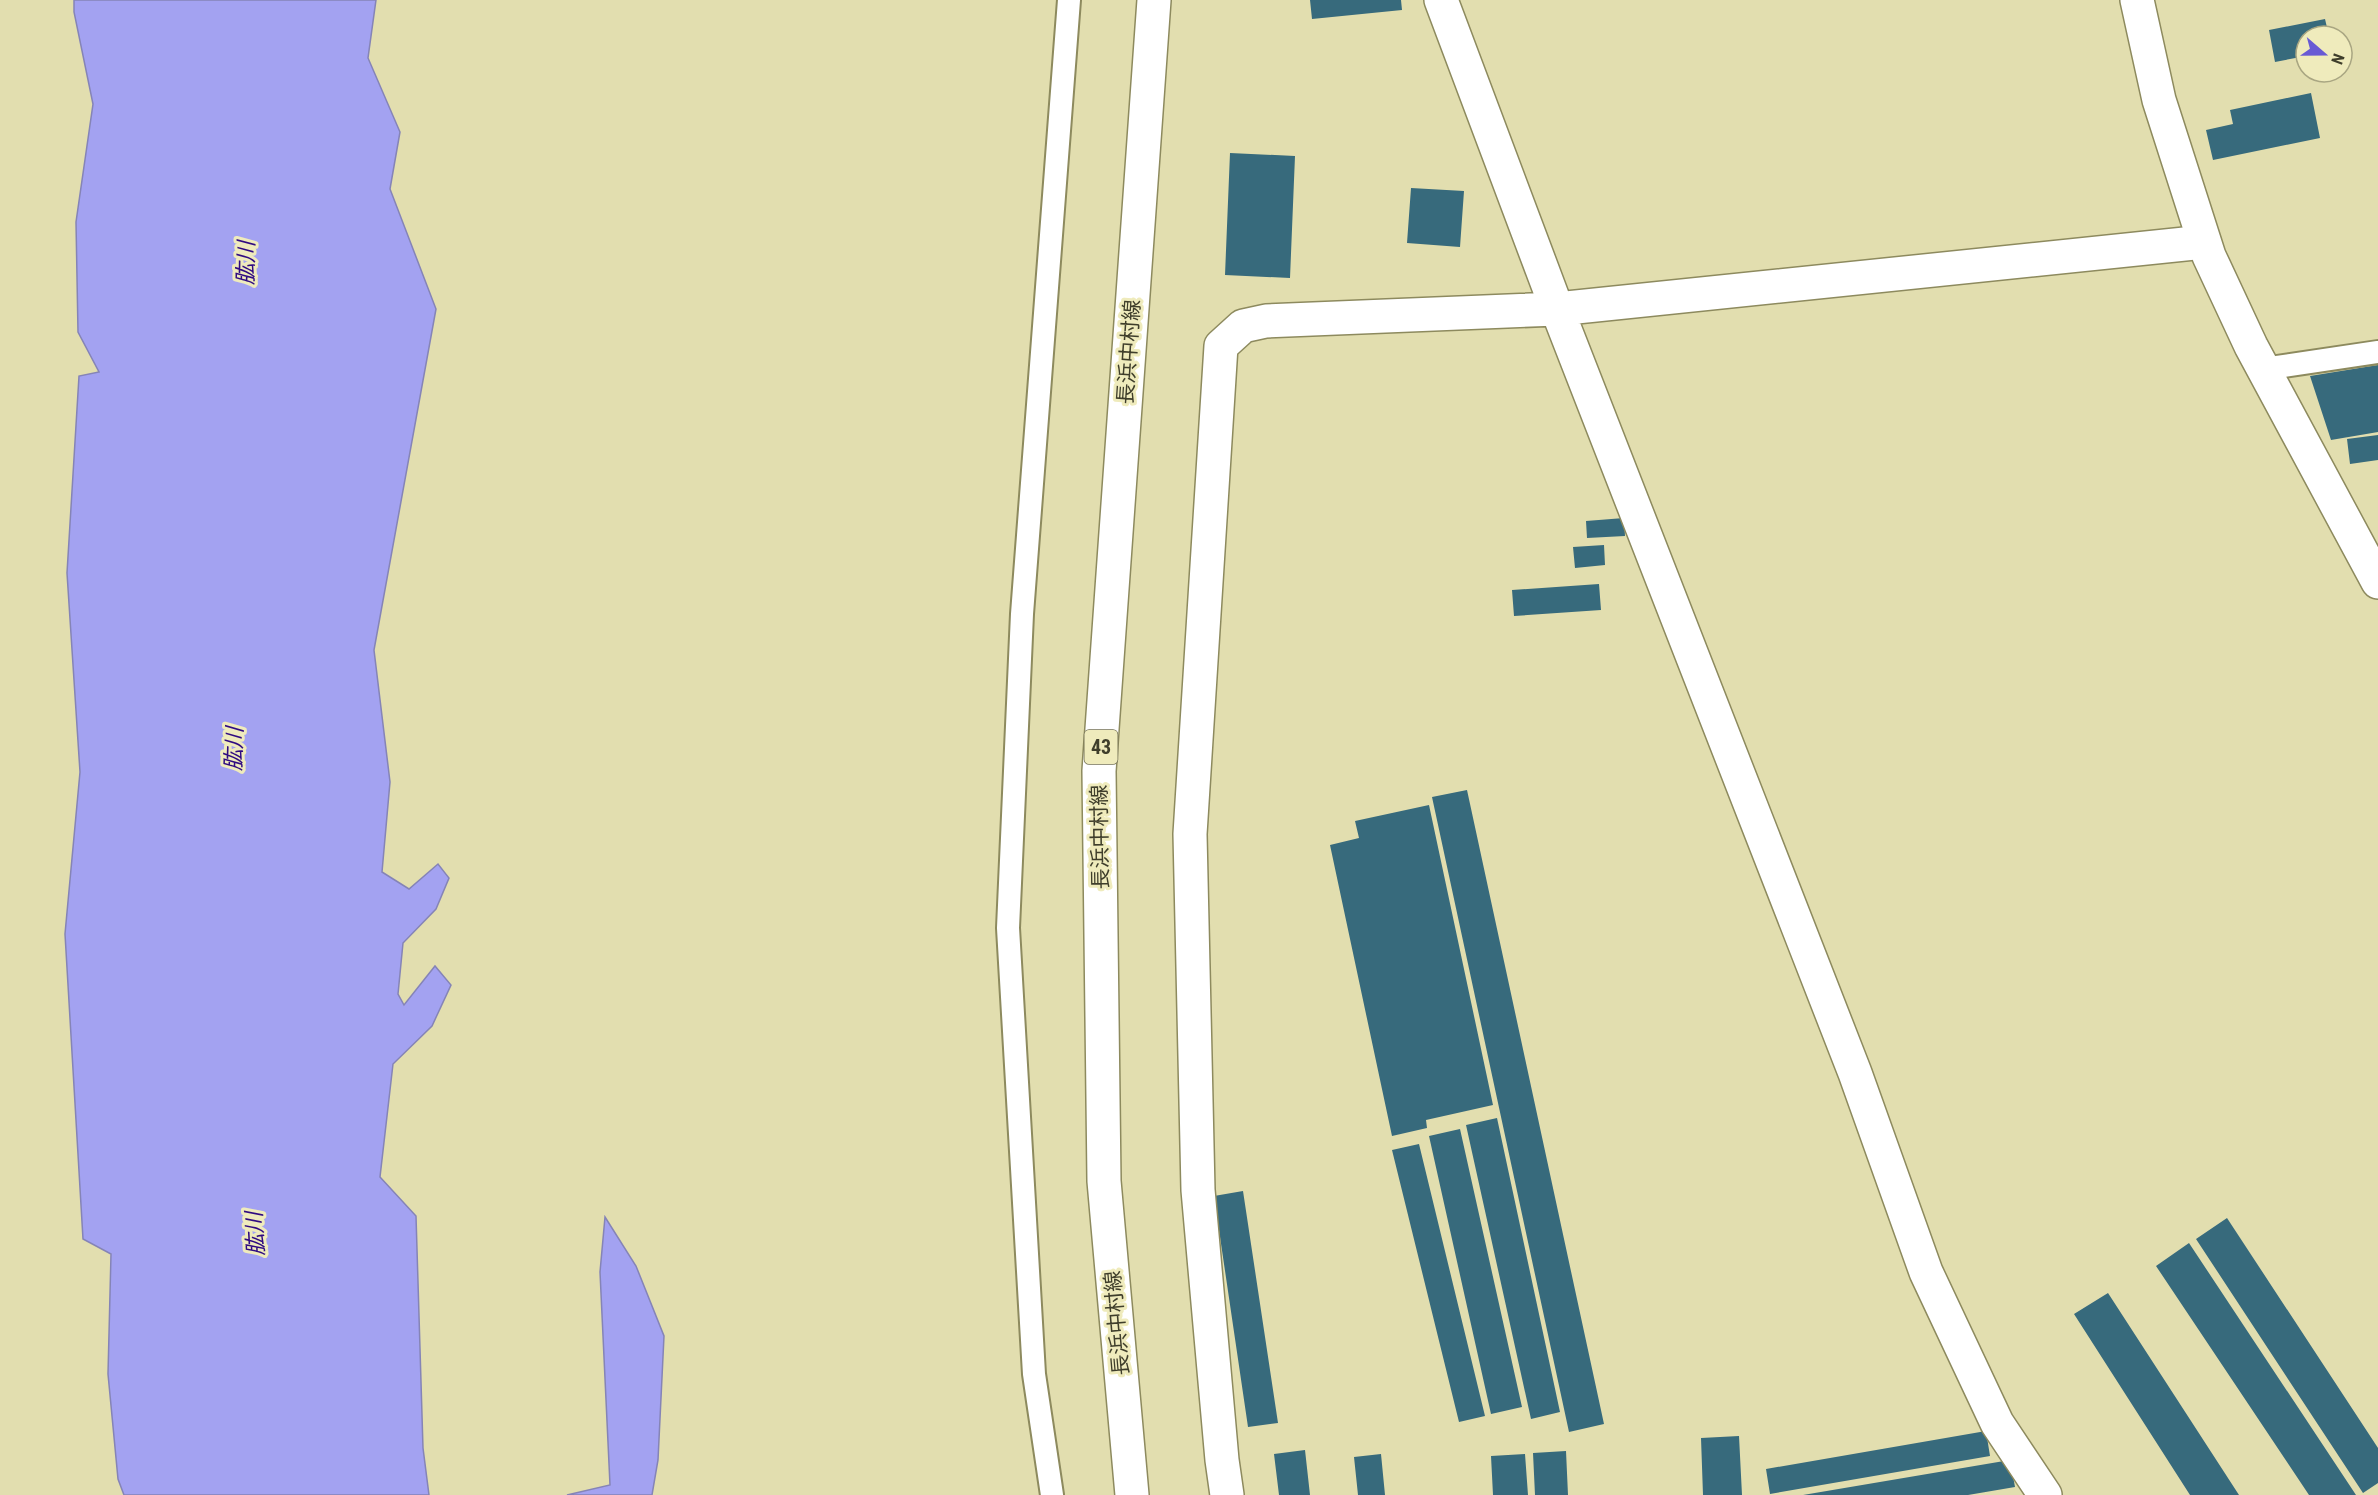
<svg xmlns="http://www.w3.org/2000/svg" width="2378" height="1495" viewBox="0 0 2378 1495" font-family="'Roboto Condensed','Noto Sans JP',sans-serif">
<style>
.water{fill:#a3a2f1;stroke:#8584b6;stroke-width:1.5}
.building{fill:#376a7c}
.lines{fill:none;stroke-linecap:round;stroke-linejoin:round}
.lane-casing{stroke:#8d8a5e;stroke-width:26}
.street-casing{stroke:#8d8a5e;stroke-width:36}
.secondary-casing{stroke:#8d8a5e;stroke-width:36}
.primary-casing{stroke:#8d8a5e;stroke-width:36}
.lane{stroke:#fff;stroke-width:22}
.street{stroke:#fff;stroke-width:33}
.secondary{stroke:#fff;stroke-width:33}
.primary{stroke:#fff;stroke-width:33}
.labels{text-anchor:middle;dominant-baseline:central;stroke-width:6;stroke-linejoin:round;paint-order:stroke}
.shield{fill:#efebbc;stroke:#747256;stroke-width:1.5}
.shield-label{font-size:20px;font-weight:bold;fill:#3f3e2b}
.street-label{font-size:21px;fill:#3f3e2b;stroke:#efebbc}
.water-label{font-size:22px;font-style:italic;fill:#2f0a81;stroke:#efebbc}
</style>
<rect width="100%" height="100%" fill="#e2deaf"/>
<!-- water -->
<path class="water" d="M74,0h302l-8,58 32,74 -10,57 46,120 -62,341 16,132 -8,90 27,17 29,-25 11,14 -13,31 -33,34 -5,51 6,11 31,-39 16,19 -19,41 -39,38 -13,113 36,39 7,232 6,47h-305l-6,-16 -10,-105 3,-120 -28,-15 -18,-305 15,-162 -13,-199 12,-197 20,-4 -21,-40 -2,-110 17,-118 -19,-92z
M605,1217l31,49 28,70 -6,124 -6,35h-85l43,-10 -10,-213z"/>
<!-- building -->
<path class="building" d="M1310,0h91l1,10 -90,9z
M2325,19l4,17h-23v20l-31,6 -6,-32z
M2311,93l9,45 -107,22 -7,-30 27,-6 -3,-14z
M1230,153l65,3 -5,122 -65,-3z
M1411,188l53,3 -4,56 -53,-4z
M2378,365v67l-47,8 -21,-64z
M2378,435v25l-28,4 -3,-25z
M1624,518l1,18 -38,2 -1,-17z
M1604,545l1,20 -30,3 -2,-21z
M1599,584l2,26 -87,6 -2,-26z
M1467,790l137,634 -35,8 -137,-635z
M1429,805l64,300 -67,15 1,8 -35,8 -62,-291 29,-7 -4,-17z
M1497,1118l63,294 -29,7 -65,-294z
M1460,1129l62,278 -31,7 -62,-278z
M1419,1144l66,272 -26,6 -67,-272z
M1243,1191l35,232 -30,4 -34,-231z
M2227,1218l151,230v35l-15,10 -167,-254z
M2189,1243l167,252h-47l-153,-229z
M2108,1293l131,202h-49l-116,-181z
M1986,1431l4,25 -220,38 -4,-25z
M1739,1436l3,59h-39l-2,-57z
M1305,1450l5,45h-31l-5,-41z
M1566,1451l2,44h-33l-2,-42z
M1381,1454l4,41h-27l-4,-38z
M1525,1454l3,41h-35l-2,-39z
M2010,1460l5,27 -47,8h-165z"/>
<g class="lines">
<!-- lane casing -->
<g class="lane-casing">
<path id="lane" d="M2263,369l115,-17
M1052,1495l-18,-121 -26,-446 14,-314 47,-614"/>
</g>
<!-- street casing -->
<g class="street-casing">
<path id="street" d="M1441,0l116,309 298,764 71,199 71,151 48,72
M1227,1495l-5,-35 -24,-270 -8,-356 31,-488 22,-20 23,-5 291,-12 647,-67"/>
</g>
<!-- secondary casing -->
<g class="secondary-casing">
<path id="secondary" d="M2137,0l22,100 50,156 42,90 127,236"/>
</g>
<!-- primary casing -->
<g class="primary-casing">
<path id="primary" d="M1132,1495l-28,-314 -5,-410 55,-771"/>
</g>
<!-- lane -->
<use href="#lane" class="lane"/>
<!-- street -->
<use href="#street" class="street"/>
<!-- secondary -->
<use href="#secondary" class="secondary"/>
<!-- primary -->
<use href="#primary" class="primary"/>
</g>
<g class="labels">
<!-- shield labels -->
<rect class="shield" x="1084.5" y="730" width="33" height="34" rx="4.5"/>
<g class="shield-label">
<text x="1101" y="747">43</text>
</g>
<!-- street labels -->
<g class="street-label">
<text transform="translate(1129 352) rotate(-86)">長浜中村線</text>
<text transform="translate(1100 837) rotate(-91)">長浜中村線</text>
<text transform="translate(1117 1323) rotate(-95)">長浜中村線</text>
</g>
<!-- water labels -->
<g class="water-label">
<text transform="translate(246 263) rotate(-89)">肱川</text>
<text transform="translate(234 749) rotate(-88)">肱川</text>
<text transform="translate(255 1234) rotate(-93)">肱川</text>
</g>
</g>
<!-- north arrow -->
<g transform="translate(2324 54) rotate(110)"><circle r="28" fill="#efebbc" stroke="#a9a682" stroke-width="1.5"/>
<path d="M0-4.5L10 22L0 15L-10 22Z" fill="#685ad4"/>
<text y="-9" font-size="16" font-weight="bold" text-anchor="middle" fill="#3f3e2b">N</text>
</g>
</svg>
